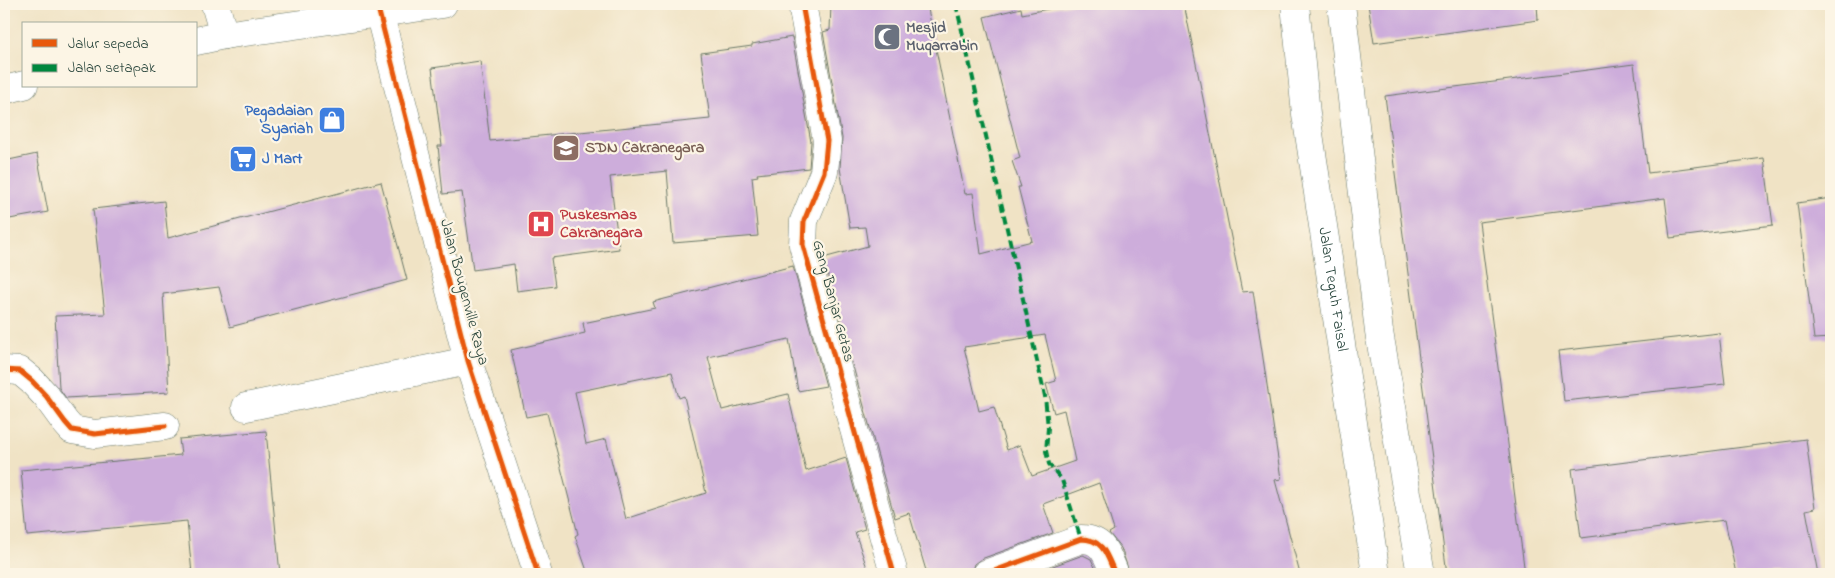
<svg xmlns="http://www.w3.org/2000/svg" width="1835" height="578" viewBox="0 0 1835 578" font-family="'Indie Flower',sans-serif">
<style>
.building{fill:#cdaddb;fill-rule:evenodd}
.lines{fill:none;stroke-linecap:round;stroke-linejoin:round}
.minor-casing{stroke:#687767;stroke-width:29}
.major-casing{stroke:#687767;stroke-width:29}
.highway-casing{stroke:#687767;stroke-width:29}
.minor{stroke:#fff;stroke-width:28}
.major{stroke:#fff;stroke-width:28}
.highway{stroke:#fff;stroke-width:28}
.quiet{stroke:#00873e;stroke-width:4;stroke-dasharray:8 4;stroke-linecap:butt}
.cycleway-casing{stroke:#fcf5e5;stroke-width:8}
.cycleway{stroke:#e8590c;stroke-width:5}
.labels{text-anchor:middle;dominant-baseline:central;stroke-width:4.5;stroke-linejoin:round;paint-order:stroke}
.worship-label{font-size:16px;font-weight:bold;fill:#5b616d;stroke:#fcf5e5;text-anchor:start}
.shop-label{font-size:16px;font-weight:bold;fill:#366cbe;stroke:#fcf5e5;text-anchor:end}
.education-label{font-size:16px;font-weight:bold;fill:#785e54;stroke:#fcf5e5;text-anchor:start}
.health-label{font-size:16px;font-weight:bold;fill:#be3a42;stroke:#fcf5e5;text-anchor:start}
.street-label{font-size:16px;fill:#1f3d34;stroke:#fcf5e5}
</style>
<rect width="100%" height="100%" fill="#fcf5e5"/>
<filter id="ink" filterUnits="userSpaceOnUse"><feTurbulence type="fractalNoise" baseFrequency=".02" numOctaves="2"/><feDisplacementMap in="SourceGraphic" scale="10" xChannelSelector="R" yChannelSelector="G"/><feConvolveMatrix kernelMatrix="1 2 1 2 8 2 1 2 1" color-interpolation-filters="sRGB"/></filter>
<filter id="wash" filterUnits="userSpaceOnUse"><feTurbulence type="fractalNoise" baseFrequency=".0096" numOctaves="4" result="noise"/><feDisplacementMap in="SourceGraphic" scale="20" xChannelSelector="R" yChannelSelector="G"/><feGaussianBlur stdDeviation="1.12" result="paint"/><feColorMatrix in="noise" values="0 0 0 0 0 0 0 0 0 0 0 0 0 0 0 0 0 1.4 0 .05"/><feComposite in="paint" operator="in"/></filter>
<g filter="url(#wash)">
<rect width="100%" height="100%" fill="#f0e3c5"/>
<g id="blocks">
<!-- building -->
<path class="building" d="M831,4h96l38,190 8,-1 8,61 51,-13 -14,-54h3l-9,-26 8,-3 -36,-141 37,-9 1,6 51,-10h111l58,288 11,-1 28,188 -6,1 25,94h-170l-9,-26 -12,-15 5,-3 -15,-47 -56,21 10,29 -72,26 -7,5 -3,10h-44l-18,-61 -14,5 -72,-260 45,-12 -3,-19 -15,1 -10,-60 2,-30 -19,-106 7,-2zM1045,335l11,46 -10,3 8,29 10,-3 11,51 -43,15 -12,-31 -13,5 -13,-43 -15,4 -15,-64z
M1368,4h169l1,16 -164,23z
M792,37l19,105 -2,26 -52,6 1,2 -6,1 6,59 -85,7 -6,-72 -57,6 9,72 -68,9 4,28 -38,5 -3,-27 -41,6 -11,-78 -19,2 -5,-48h4l-10,-78 48,-7 10,80 220,-22 -9,-66 51,-7v-2z
M1634,64l14,109 116,-15 9,67 -103,13 -5,-40 -186,24 46,352h-78l-62,-478z
M37,154l11,58 -44,8v-59z
M381,182l26,98 -177,47 -11,-40 -56,7 6,98 -103,6 -7,-10 -4,-72 50,-2 -12,-105 71,-8 4,37z
M1831,198v140l-17,1 -17,-136z
M793,266l33,120 -28,5 -9,-52 -81,18 14,53 66,-16 18,77 40,-13 19,71 -10,3 14,42h-281l-13,-38 3,-2 -31,-121 -21,4 -15,-67 74,-17 -2,-10 72,-15 -2,-6zM672,372l7,26 5,-2 22,97 -80,26 -20,-80 -20,5 -11,-52z
M1719,333l6,51 -161,17 -6,-50z
M266,431l14,143h-88l-5,-53 -160,15 -6,-66 160,-15 -2,-16z
M1806,439l9,69 -9,2 12,64h-82l-11,-54 -144,18 -9,-69z
M1083,555l8,4 7,15h-67z"/>
</g>
</g>
<g filter="url(#ink)">
<use href="#blocks" fill-opacity="0" stroke="#687767" stroke-width="1"/>
<g class="lines">
<!-- minor casing -->
<g class="minor-casing">
<path id="minor" d="M215,4l9,31
M802,4l25,137 -3,31 -20,49 -1,24 91,329
M379,12l89,349 70,213
M4,370l16,1 12,10 14,15 19,26 7,8 23,4 70,-8
M246,407l222,-46
M986,574l95,-35c23,0 26,17 34,35"/>
</g>
<!-- major casing -->
<g class="major-casing">
<path id="major" d="M196,41l28,-6 219,-31
M4,90l20,-5"/>
</g>
<!-- highway casing -->
<g class="highway-casing">
<g id="highway">
<path id="s1" d="M1295,4l11,110 70,460"/>
<path d="M1341,4l38,328 42,242"/>
</g>
</g>
<!-- minor -->
<use href="#minor" class="minor"/>
<!-- major -->
<use href="#major" class="major"/>
<!-- highway -->
<use href="#highway" class="highway"/>
<!-- quiet -->
<path class="quiet" d="M956,4l89,392 3,32 -2,23 3,13 13,16 19,59"/>
<!-- cycleway casing -->
<g class="cycleway-casing">
<path id="cycleway" d="M802,4l25,137 -3,31 -20,49 -1,24 91,329
M379,12l89,349 70,213
M4,370l16,1 12,10 14,15 19,26 7,8 23,4 70,-8
M986,574l95,-35c23,0 26,17 34,35"/>
</g>
<!-- cycleway -->
<use href="#cycleway" class="cycleway"/>
</g>
</g>
<!-- icons -->
<defs>
<g id="mosque-square" transform="scale(1.4375)"><rect x="-9" y="-9" width="18" height="18" rx="4" fill="#6b7280" stroke="#fcf5e5"/><path d="M3.5-4.9A6 6 0 1 0 3.5 4.9A5 5 0 1 1 3.5-4.9Z" fill="#fff"/></g>
<g id="shop-square" transform="scale(1.4375)"><rect x="-9" y="-9" width="18" height="18" rx="4" fill="#3f7fe0" stroke="#fcf5e5"/><path d="M-5-2.5h2.3a2.7 3.5 0 0 1 5.4 0H5L5.5 6h-11ZM-1.5-2.5h3a1.5 2.3 0 0 0-3 0Z" fill="#fff"/></g>
<g id="school-square" transform="scale(1.4375)"><rect x="-9" y="-9" width="18" height="18" rx="4" fill="#8d6e63" stroke="#fcf5e5"/><path d="M0-5L7-2L0 1L-7-2ZM-4 1L0 2.5L4 1V4Q0 6-4 4Z" fill="#fff"/></g>
<g id="supermarket-square" transform="scale(1.4375)"><rect x="-9" y="-9" width="18" height="18" rx="4" fill="#3f7fe0" stroke="#fcf5e5"/><path d="M-6-5.5h2.5l.6 2H6L4.5 2H-2.5L-4.4-4H-6ZM-1.5 3.2a1.3 1.3 0 1 0 .1 0ZM3 3.2a1.3 1.3 0 1 0 .1 0Z" fill="#fff"/></g>
<g id="hospital-square" transform="scale(1.4375)"><rect x="-9" y="-9" width="18" height="18" rx="4" fill="#e0444e" stroke="#fcf5e5"/><path d="M-5-5h3v3.5h4V-5h3V5h-3V1.5h-4V5h-3Z" fill="#fff"/></g>
</defs>
<g fill-rule="evenodd">
<use href="#mosque-square" x="887" y="37"/>
<use href="#shop-square" x="332" y="120"/>
<use href="#school-square" x="566" y="148"/>
<use href="#supermarket-square" x="243" y="159"/>
<use href="#hospital-square" x="541" y="224"/>
</g>
<g class="labels">
<!-- worship labels -->
<g class="worship-label">
<text x="906" y="28">Mesjid<tspan x="906" dy="18">Muqarrabin</tspan></text>
</g>
<!-- shop labels -->
<g class="shop-label">
<text x="313" y="111">Pegadaian<tspan x="313" dy="18">Syariah</tspan></text>
<text x="262" y="159" text-anchor="start">J Mart</text>
</g>
<!-- education labels -->
<g class="education-label">
<text x="585" y="148">SDN Cakranegara</text>
</g>
<!-- health labels -->
<g class="health-label">
<text x="560" y="215">Puskesmas<tspan x="560" dy="18">Cakranegara</tspan></text>
</g>
<!-- street labels -->
<g class="street-label">
<text stroke="none"><textPath href="#s1" startOffset="288">Jalan Teguh Faisal</textPath></text>
<text transform="translate(464 292) rotate(75)">Jalan Bougenville Raya</text>
<text transform="translate(833 301) rotate(75)">Gang Banjar Getas</text>
</g>
</g>
<!-- margin -->
<rect width="1835" height="578" fill="none" stroke="#fcf5e5" stroke-width="20"/>
<!-- legend -->
<rect x="22" y="22" width="175" height="65" fill="#fcf5e5" stroke="#a4ab9e"/>
<rect x="32" y="39" width="25" height="8" fill="#e8590c" stroke="#a4ab9e"/>
<text x="68" y="48" font-size="15" fill="#1f3d34">Jalur sepeda</text>
<rect x="32" y="64" width="25" height="8" fill="#00873e" stroke="#a4ab9e"/>
<text x="68" y="72" font-size="15" fill="#1f3d34">Jalan setapak</text>
</svg>
